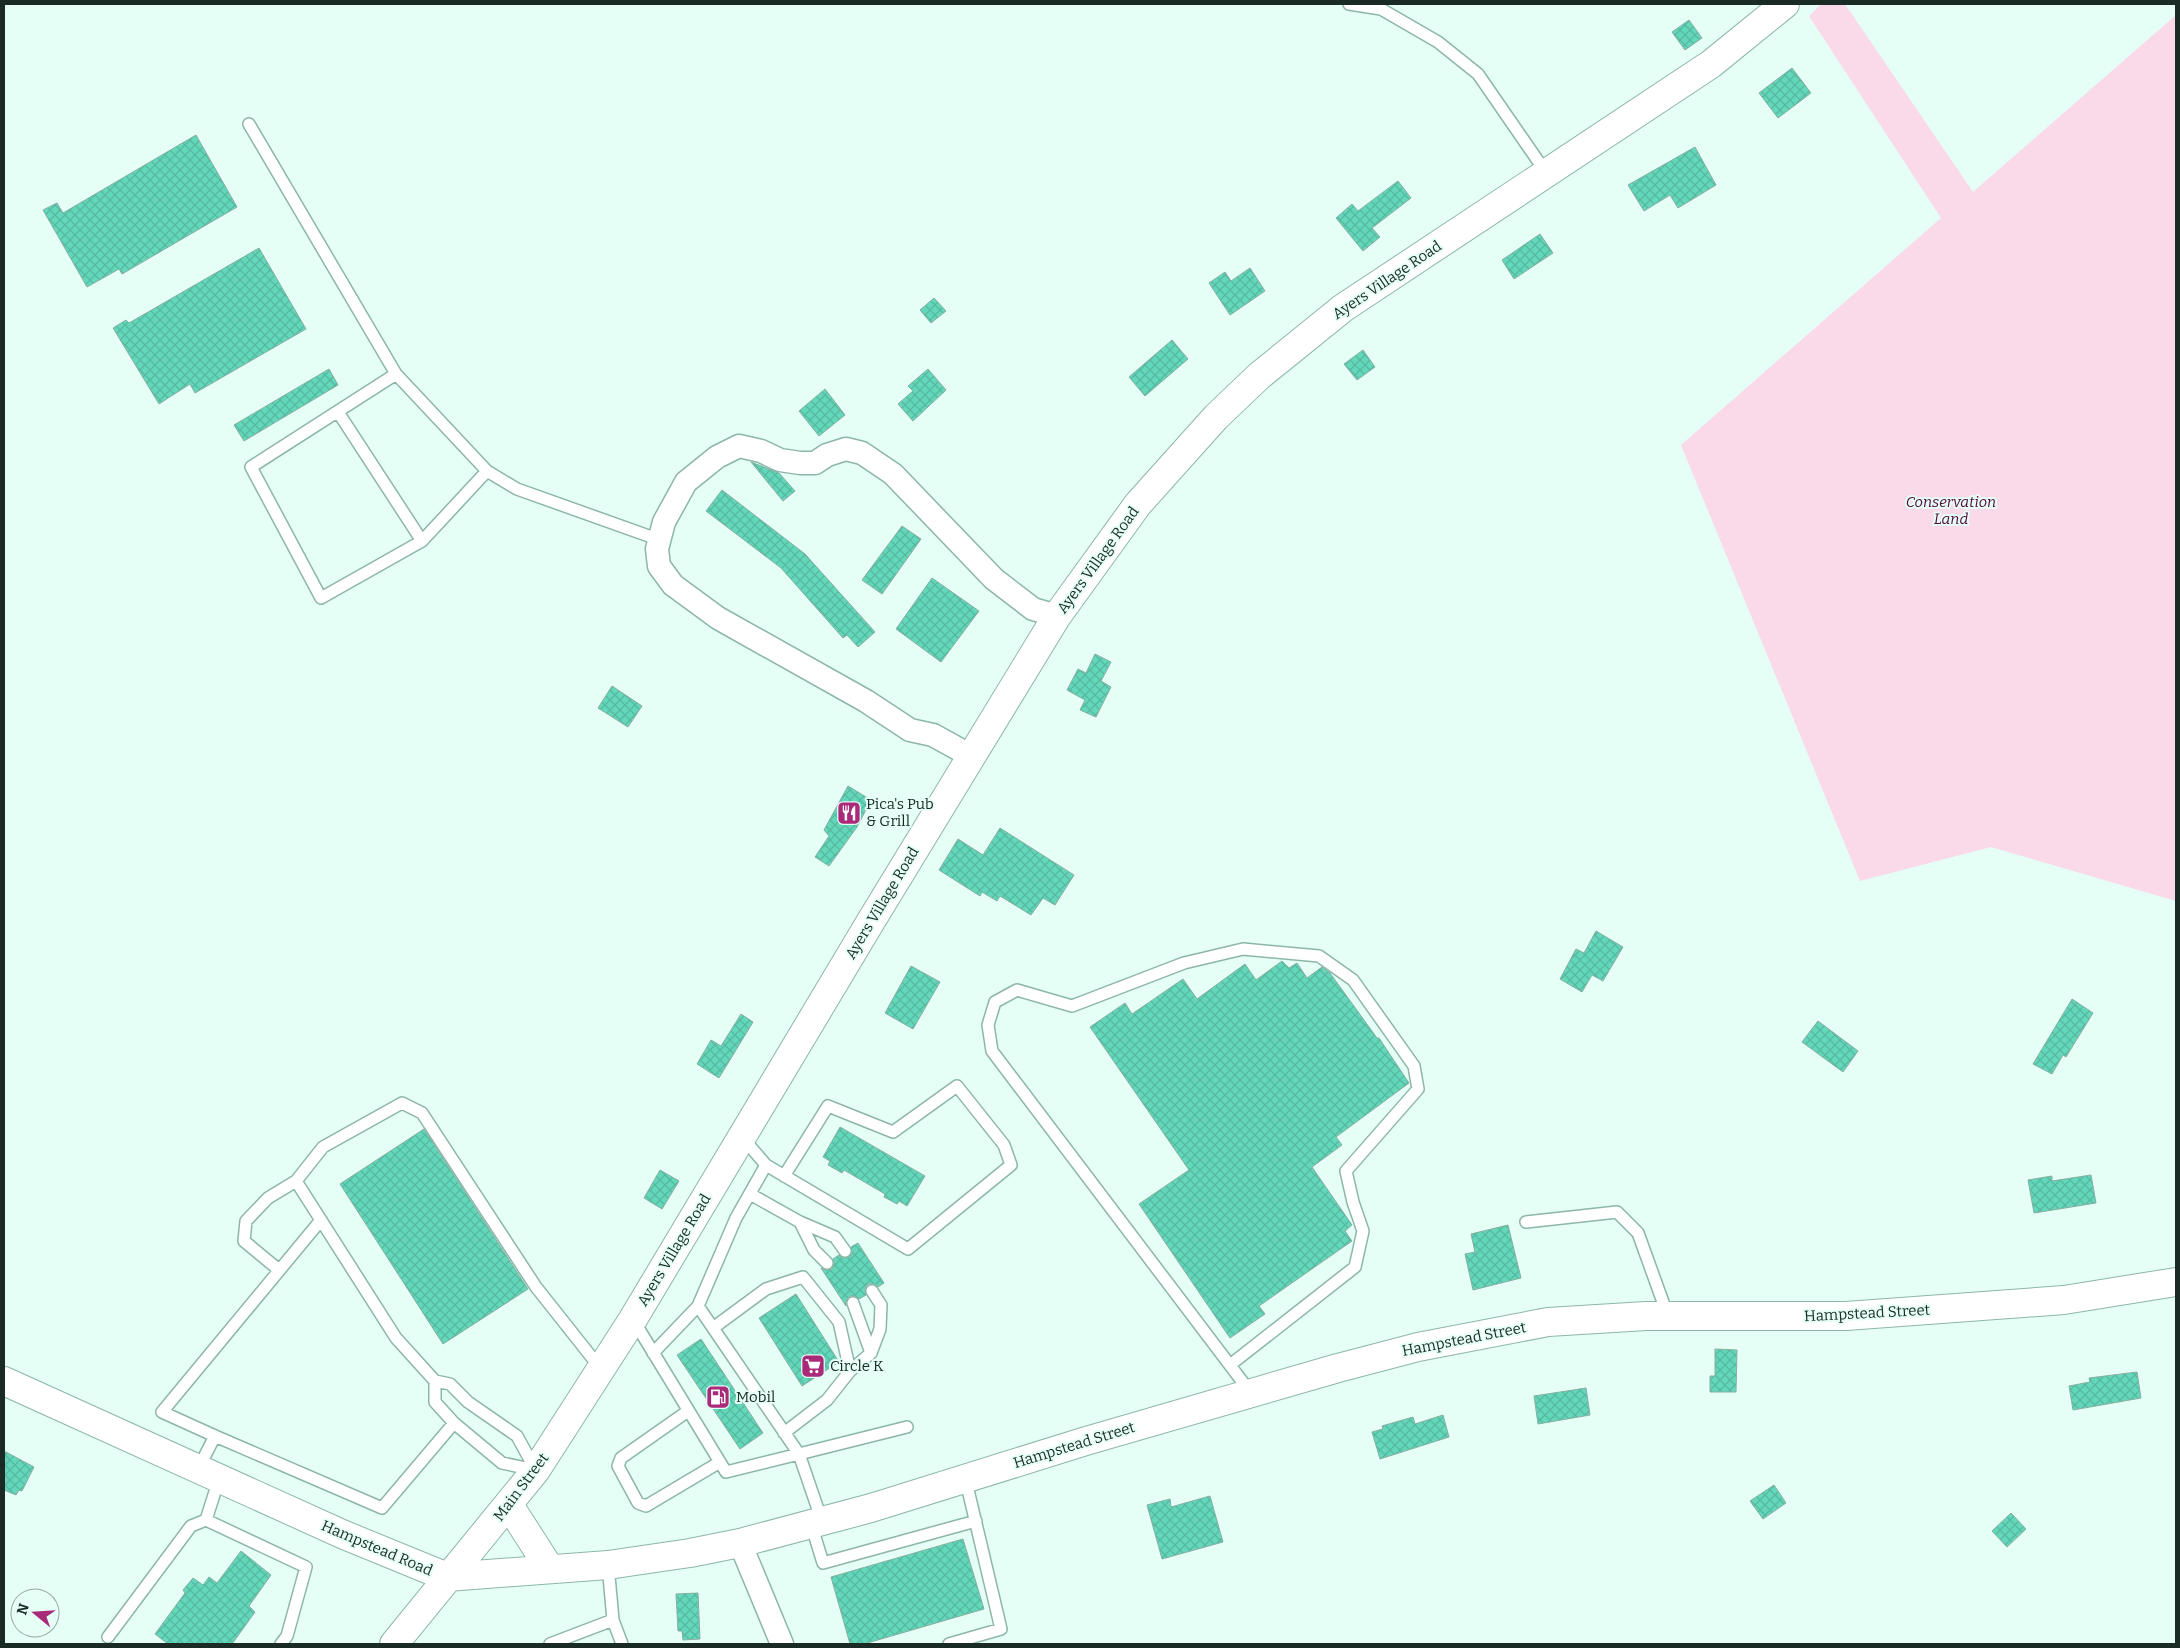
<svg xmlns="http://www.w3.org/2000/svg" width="2180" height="1648" viewBox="0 0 2180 1648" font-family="Bitter,serif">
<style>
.green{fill:#fad9e9}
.building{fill:url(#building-cross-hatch);stroke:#87afa3}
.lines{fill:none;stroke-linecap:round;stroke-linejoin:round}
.service-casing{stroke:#8db6aa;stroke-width:14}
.minor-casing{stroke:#8db6aa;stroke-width:25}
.tertiary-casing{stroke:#8db6aa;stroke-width:30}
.secondary-casing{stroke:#8db6aa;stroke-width:30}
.service{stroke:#fff;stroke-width:11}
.minor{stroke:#fff;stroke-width:22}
.tertiary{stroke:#fff;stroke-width:28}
.secondary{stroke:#fff;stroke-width:28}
.labels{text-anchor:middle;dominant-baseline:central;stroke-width:4;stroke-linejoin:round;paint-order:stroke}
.street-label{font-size:15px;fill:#1a2b26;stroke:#e5fef6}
.park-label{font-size:15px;font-style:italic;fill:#540939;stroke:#e5fef6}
.poi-label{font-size:15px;fill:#1a2b26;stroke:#e5fef6;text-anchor:start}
</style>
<defs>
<pattern id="building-cross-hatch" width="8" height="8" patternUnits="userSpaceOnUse" patternTransform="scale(1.25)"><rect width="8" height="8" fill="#63d7ba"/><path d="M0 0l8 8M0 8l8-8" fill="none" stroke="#55b9a0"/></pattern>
</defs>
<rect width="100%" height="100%" fill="#e5fef6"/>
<!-- green -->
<path class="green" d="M1821,4h24l128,188 203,-177v886l-185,-54 -131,34 -179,-436 260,-227 -132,-202z"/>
<!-- building -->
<path class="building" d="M1689,20l13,18 -17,12 -13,-18z
M1792,68l19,25 -33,25 -19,-25z
M196,135l41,72 -115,67 -3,-5 -32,18 -44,-77 14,-7 6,10z
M1695,147l21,38 -38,23 -8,-13 -26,16 -16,-26z
M1398,181l13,17 -39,30 8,9 -17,14 -27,-33 16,-14 6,7z
M1540,234l13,19 -39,26 -12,-19z
M259,248l47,81 -111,64 -5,-9 -31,20 -46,-76 13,-8 3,3z
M1250,268l15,23 -35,24 -21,-32 16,-11 6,9z
M934,298l12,13 -15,12 -11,-13z
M1172,340l16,19 -43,37 -16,-19z
M1363,350l12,17 -18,13 -13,-16z
M329,369l9,16 -94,56 -10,-16z
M928,369l18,21 -33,31 -15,-17 15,-13 -5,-5z
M825,389l20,26 -26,21 -20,-25z
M751,462l28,11 16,18 -12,10z
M722,490l83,64 70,78 -17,15 -11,-12 -4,3 -62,-70 -75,-57z
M902,526l19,13 -39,55 -20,-14z
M932,578l47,33 -38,51 -45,-33z
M1095,654l16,8 -10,19 10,6 -15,30 -16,-7 5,-10 -18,-10 11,-21 8,4z
M612,686l30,20 -14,21 -30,-19z
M848,786l23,14 -14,27 -28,39 -14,-9 14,-21 -5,-6z
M1000,828l74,47 -19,30 -12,-7 -12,17 -31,-19 -3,5 -15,-9 -2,4 -41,-26 19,-31 25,16z
M1596,931l27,16 -20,34 -11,-6 -10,17 -22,-13 16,-30 8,4z
M1282,961l7,7 8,-5 10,15 15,-11 8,6 47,65h2l30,45 -73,54 6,8 -30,22 40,58 -7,6 7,10 -93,65 6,8 -35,24 -91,-134 50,-34 -99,-143 35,-24 7,11 51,-35 14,20 48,-35 11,16z
M911,966l29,16 -27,47 -28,-16z
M2072,999l21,14 -27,44 -3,-2 -11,19 -19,-10z
M741,1014l12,8 -34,56 -22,-14 14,-24 10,6z
M1818,1021l40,30 -15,21 -41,-30z
M840,1127l85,49 -18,30 -8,-5 -2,3 -13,-7 1,-3 -41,-24 -2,3 -14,-8 2,-4 -7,-4z
M424,1129l104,160 -85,55 -103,-160z
M660,1170l19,11 -17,28 -18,-11z
M2091,1175l5,28 -62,10 -6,-33 24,-4v5z
M1508,1225l13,53 -48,12 -8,-36 10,-2 -4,-18z
M858,1243l26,40 -6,4 -3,-3h-7l-3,4 1,7 -7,4 -4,-3h-5l-4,5v5l-25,-38 5,2 6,-1 2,-5 -1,-5 6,-4 3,3 7,-1 3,-3 -1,-7z
M796,1294l43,68 -37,24 -43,-68z
M701,1339l62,94 -23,16 -63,-94z
M1715,1349l22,1 -1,42h-26v-16h5z
M2137,1372l4,26 -68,12 -4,-24 21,-4 -1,-4z
M1586,1388l4,27 -52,9 -4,-28z
M1443,1415l6,22 -69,22 -8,-27 11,-3 -1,-3 31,-9 2,7z
M4,1451l30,16 -12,24 -3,-1 -3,5 -12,-5z
M1774,1485l12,18 -23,16 -13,-18z
M1210,1496l13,46 -61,17 -15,-54 23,-6 1,8z
M2011,1513l15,16 -19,18 -15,-16z
M963,1539l21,70 -120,35h-14l-19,-67z
M241,1551l30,24 -22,31 6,6 -23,32h-64l-13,-10 30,-41 -2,-3 10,-12 10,7 6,-8 8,6z
M698,1593l2,46 -17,1 -1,-9h-4l-2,-37z"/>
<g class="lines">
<!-- service casing -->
<g class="service-casing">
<path id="service" d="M1349,4l32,5 57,33 40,32 69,100
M249,124l147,250 91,97 30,18 143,51
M396,374l-145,93 70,131 101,-57 65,-70
M338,412l84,129
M766,1165l142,84 103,-84 -7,-20 -47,-59 -64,46 -65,-26 -44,70
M750,1194l50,28 35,15 10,14
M800,1222l14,28 13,13
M1526,1222l91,-10 21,21 30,83
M279,1270l-35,-29 2,-20 22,-23 28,-17
M853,1303l18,50
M698,1306l38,-88 30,-53 -24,-28
M634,1321l92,151 73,-18 23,67
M713,1328l53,-39 37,-12 36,45 11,49 -23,29 -43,33
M653,1353l45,-47 101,148 108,-27
M1230,1365l125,-98 8,-36 -10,-29 -7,-31 72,-82 -4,-23 -61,-86 -34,-24 -76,-7 -59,14 -112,43 -55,-16 -22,12 -7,23 4,26 259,342
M850,1371l21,-18 9,-24 1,-24 -9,-14
M435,1381v21l19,21 48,40 33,7
M688,1411l-67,47 -3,8 20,37 8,3 74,-44
M215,1436l-53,-24 159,-192
M198,1469l17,-33 167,72 72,-85
M535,1469l-18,-33 -49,-34 -18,-18 -15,-3 -39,-43 -100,-157 27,-34 79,-44 20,10 114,174 65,82
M206,1520l100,47 -19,69 -6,8
M811,1524l12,39 153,-42
M608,1565l5,55 9,24
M108,1637l83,-111 15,-6 13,-41
M550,1644l63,-24
M949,1644l52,-15 -36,-152"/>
</g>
<!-- minor casing -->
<g class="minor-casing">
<path id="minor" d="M971,756l-38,-21 -23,-5 -44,-29 -148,-83 -45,-33 -14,-19 -2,-17 7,-27 22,-40 31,-25 22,-11 22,5 19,9 20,3h15l12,-8 19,-6 16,4 31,21 101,105 39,30 24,7
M740,1543l42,101"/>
</g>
<!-- tertiary casing -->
<g class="tertiary-casing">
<path id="tertiary" d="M4,1381l338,153 105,43"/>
</g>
<!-- secondary casing -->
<g class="secondary-casing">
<path id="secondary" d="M509,1505l41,64
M447,1577l161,-12 82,-12 50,-10 131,-35 215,-67 252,-73 80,-21 130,-25 98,-6h200l218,-16 112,-18
M394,1644l142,-174 97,-151 238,-398 186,-305 81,-112 78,-87 43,-41 84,-68 368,-244 74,-60"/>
</g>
<!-- service -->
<use href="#service" class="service"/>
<!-- minor -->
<use href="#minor" class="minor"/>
<!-- tertiary -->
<use href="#tertiary" class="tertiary"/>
<!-- secondary -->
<use href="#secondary" class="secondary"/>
</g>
<!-- icons -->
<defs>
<g id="restaurant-square" transform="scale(1.25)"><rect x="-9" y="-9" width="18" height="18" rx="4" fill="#a92a79" stroke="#e5fef6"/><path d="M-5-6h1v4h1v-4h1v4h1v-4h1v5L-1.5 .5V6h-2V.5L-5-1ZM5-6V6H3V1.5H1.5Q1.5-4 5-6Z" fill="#fff"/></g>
<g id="supermarket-square" transform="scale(1.25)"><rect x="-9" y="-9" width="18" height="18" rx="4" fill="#a92a79" stroke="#e5fef6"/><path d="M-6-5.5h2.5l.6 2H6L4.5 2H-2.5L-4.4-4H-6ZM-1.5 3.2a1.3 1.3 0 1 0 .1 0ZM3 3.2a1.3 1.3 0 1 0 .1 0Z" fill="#fff"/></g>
<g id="fuel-square" transform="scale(1.25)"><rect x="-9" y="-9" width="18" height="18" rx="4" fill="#a92a79" stroke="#e5fef6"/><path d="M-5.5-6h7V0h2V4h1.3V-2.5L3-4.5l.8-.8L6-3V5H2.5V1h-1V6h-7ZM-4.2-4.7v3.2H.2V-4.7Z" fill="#fff"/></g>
</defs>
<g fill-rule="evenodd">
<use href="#restaurant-square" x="849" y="813"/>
<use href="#supermarket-square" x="813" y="1366"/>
<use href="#fuel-square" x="718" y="1397"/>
</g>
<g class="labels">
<!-- street labels -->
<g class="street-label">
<text transform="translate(1387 280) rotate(-34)">Ayers Village Road</text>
<text transform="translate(1098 560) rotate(-54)">Ayers Village Road</text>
<text transform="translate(882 903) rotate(-59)">Ayers Village Road</text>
<text transform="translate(674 1250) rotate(-59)">Ayers Village Road</text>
<text transform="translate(1867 1313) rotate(-3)">Hampstead Street</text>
<text transform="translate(1464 1339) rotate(-11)">Hampstead Street</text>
<text transform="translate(1074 1445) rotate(-17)">Hampstead Street</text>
<text transform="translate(521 1487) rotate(-53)">Main Street</text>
<text transform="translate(377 1548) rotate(23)">Hampstead Road</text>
</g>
<!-- park labels -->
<g class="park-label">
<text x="1951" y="502">Conservation<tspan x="1951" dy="17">Land</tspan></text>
</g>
<!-- poi labels -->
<g class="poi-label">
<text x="866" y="804">Pica's Pub<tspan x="866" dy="17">&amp; Grill</tspan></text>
<text x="830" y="1366">Circle K</text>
<text x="736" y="1397">Mobil</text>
</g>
</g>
<!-- border -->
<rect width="2180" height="1648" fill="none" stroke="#1a2b26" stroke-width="10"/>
<!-- north arrow -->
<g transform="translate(35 1613) rotate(288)"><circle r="24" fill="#e5fef6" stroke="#94aaa3"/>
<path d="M0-4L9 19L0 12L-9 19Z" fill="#a92a79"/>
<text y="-8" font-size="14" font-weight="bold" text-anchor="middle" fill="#1a2b26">N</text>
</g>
</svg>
